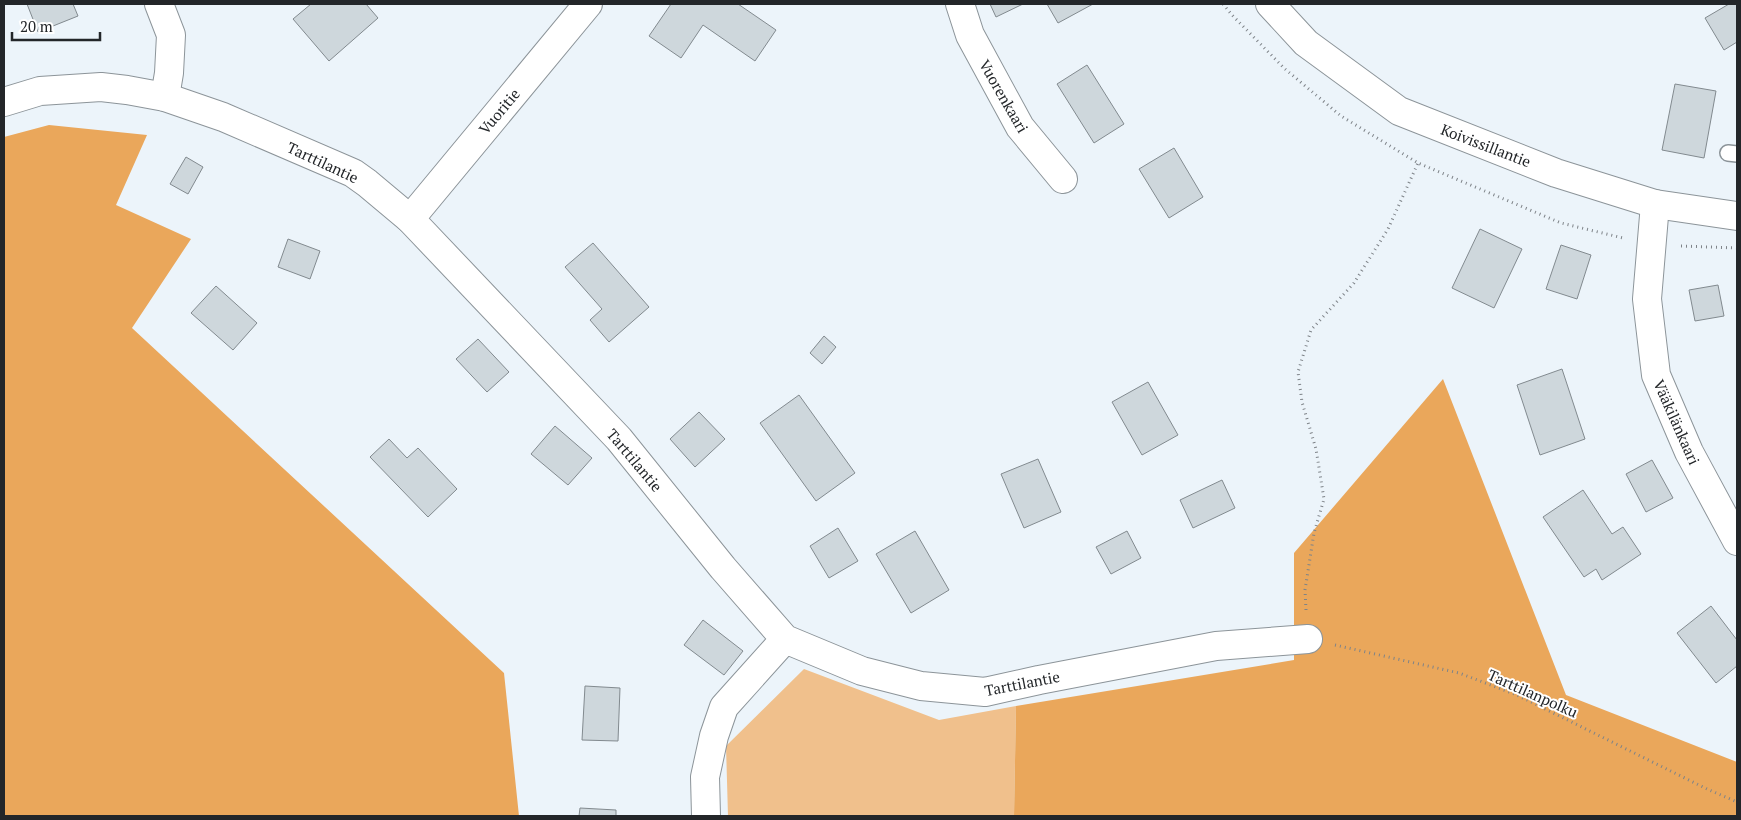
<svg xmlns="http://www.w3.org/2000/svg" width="1741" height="820" viewBox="0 0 1741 820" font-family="'PT Serif',serif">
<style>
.green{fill:#f0c08c}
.forest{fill:#eaa75b}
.building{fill:#ced7dc;stroke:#828a8f}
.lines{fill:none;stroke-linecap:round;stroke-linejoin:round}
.lane-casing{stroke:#8c9499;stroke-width:18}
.street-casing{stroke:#8c9499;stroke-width:30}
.secondary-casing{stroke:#8c9499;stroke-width:30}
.path{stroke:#7e8388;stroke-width:3;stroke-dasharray:1 4;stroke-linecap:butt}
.lane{stroke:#fff;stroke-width:15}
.street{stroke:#fff;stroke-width:28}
.secondary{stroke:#fff;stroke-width:28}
.labels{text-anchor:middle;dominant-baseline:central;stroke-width:4;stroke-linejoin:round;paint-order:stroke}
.street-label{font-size:15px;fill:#232629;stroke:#fff}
</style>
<rect width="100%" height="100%" fill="#ecf4fa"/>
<!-- green -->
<path class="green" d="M804,669l135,51 77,-14 -2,110h-286l-2,-70z"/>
<!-- forest -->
<path class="forest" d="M49,125l98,10 -31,70 75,34 -59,89 372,345 15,143h-515v-679z
M1443,379l123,316 171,67v54h-723l2,-110 278,-46v-107z"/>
<!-- building -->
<path class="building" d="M27,4h46l5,12 -40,16z
M311,4h55l12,14 -49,43 -36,-42z
M671,4h67l38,26 -21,31 -52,-36 -22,33 -32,-22z
M990,4h33l-27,13z
M1047,4h46l-35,19z
M1729,4h8v38l-13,8 -19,-32z
M1087,65l37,59 -30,19 -37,-59z
M1675,84l41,7 -12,67 -42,-8z
M1174,148l29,49 -34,21 -30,-49z
M186,157l17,10 -15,27 -18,-10z
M1480,229l42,20 -28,59 -42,-20z
M288,239l32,12 -10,28 -32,-12z
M593,243l56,64 -40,35 -19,-22 12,-11 -37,-42z
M1561,245l30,10 -14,44 -31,-10z
M1718,285l6,31 -29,5 -6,-31z
M216,286l41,37 -24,27 -42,-37z
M824,336l12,11 -14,17 -12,-11z
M478,339l31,33 -22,20 -31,-33z
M1562,369l23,70 -45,16 -23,-70z
M1148,382l30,53 -36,20 -30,-53z
M799,395l56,78 -39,28 -56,-78z
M699,412l26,27 -30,28 -25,-28z
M555,426l37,32 -24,27 -37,-31z
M389,439l18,19 11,-10 39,41 -29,28 -58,-60z
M1038,459l23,53 -37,16 -23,-54z
M1652,460l21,38 -27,14 -20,-38z
M1222,480l13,28 -42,20 -13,-28z
M1583,490l29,44 11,-7 18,27 -39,26 -6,-11 -12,8 -41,-60z
M838,528l20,33 -29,17 -19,-32z
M915,531l34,59 -38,23 -35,-59z
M1127,531l14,27 -30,16 -15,-27z
M1711,606l26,34v26l-21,17 -39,-50z
M703,620l40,31 -19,24 -40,-30z
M585,686l35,2 -2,53 -36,-1z
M580,808l36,2v6h-37z"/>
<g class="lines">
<!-- lane casing -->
<g class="lane-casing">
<path id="lane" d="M1728,153l9,1"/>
</g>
<!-- street casing -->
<g class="street-casing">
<path id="street" d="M159,4l12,31 -2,38 -4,24
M588,4l-178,215 209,220 104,129 62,71 77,32 59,15 64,6 54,-12 177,-34 92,-7
M960,4l10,31 50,92 43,52
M1655,204l-8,95 9,76 33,77 48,89
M706,816l-1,-39 9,-41 10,-29 61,-68"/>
</g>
<!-- secondary casing -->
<g class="secondary-casing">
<path id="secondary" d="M1270,4l36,39 93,68 157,62 99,31 82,12
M4,102l36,-11 61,-4 26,3 38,7 58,20 130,56 14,10 43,36"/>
</g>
<!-- path -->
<path class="path" d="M1223,4l9,11 53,54 56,47 77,47 143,60 62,15
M1681,246l56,2
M1306,610l-1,-20 9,-57 10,-34 -8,-50 -14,-47 -4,-30 13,-42 43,-47 34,-54 30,-66
M1335,645l124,28 58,22 190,94 30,13"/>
<!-- lane -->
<use href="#lane" class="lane"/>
<!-- street -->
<use href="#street" class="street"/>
<!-- secondary -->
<use href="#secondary" class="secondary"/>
</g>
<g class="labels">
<!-- street labels -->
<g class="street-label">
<text transform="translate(1004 96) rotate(60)">Vuorenkaari</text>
<text transform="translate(499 111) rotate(-50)">Vuoritie</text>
<text transform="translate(1486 145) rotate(21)">Koivissillantie</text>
<text transform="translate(323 162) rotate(25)">Tarttilantie</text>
<text transform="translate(1677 422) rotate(66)">Vääkilänkaari</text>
<text transform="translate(635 460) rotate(50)">Tarttilantie</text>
<text transform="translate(1022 683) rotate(-11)">Tarttilantie</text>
<text transform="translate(1533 693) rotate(24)">Tarttilanpolku</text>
</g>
</g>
<!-- border -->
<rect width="1741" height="820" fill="none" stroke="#232629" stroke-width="10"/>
<!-- scale -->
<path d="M12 32v8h88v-8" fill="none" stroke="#232629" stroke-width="2.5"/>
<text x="20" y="32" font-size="15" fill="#232629" stroke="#ffffff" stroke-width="4" paint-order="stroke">20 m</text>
</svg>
